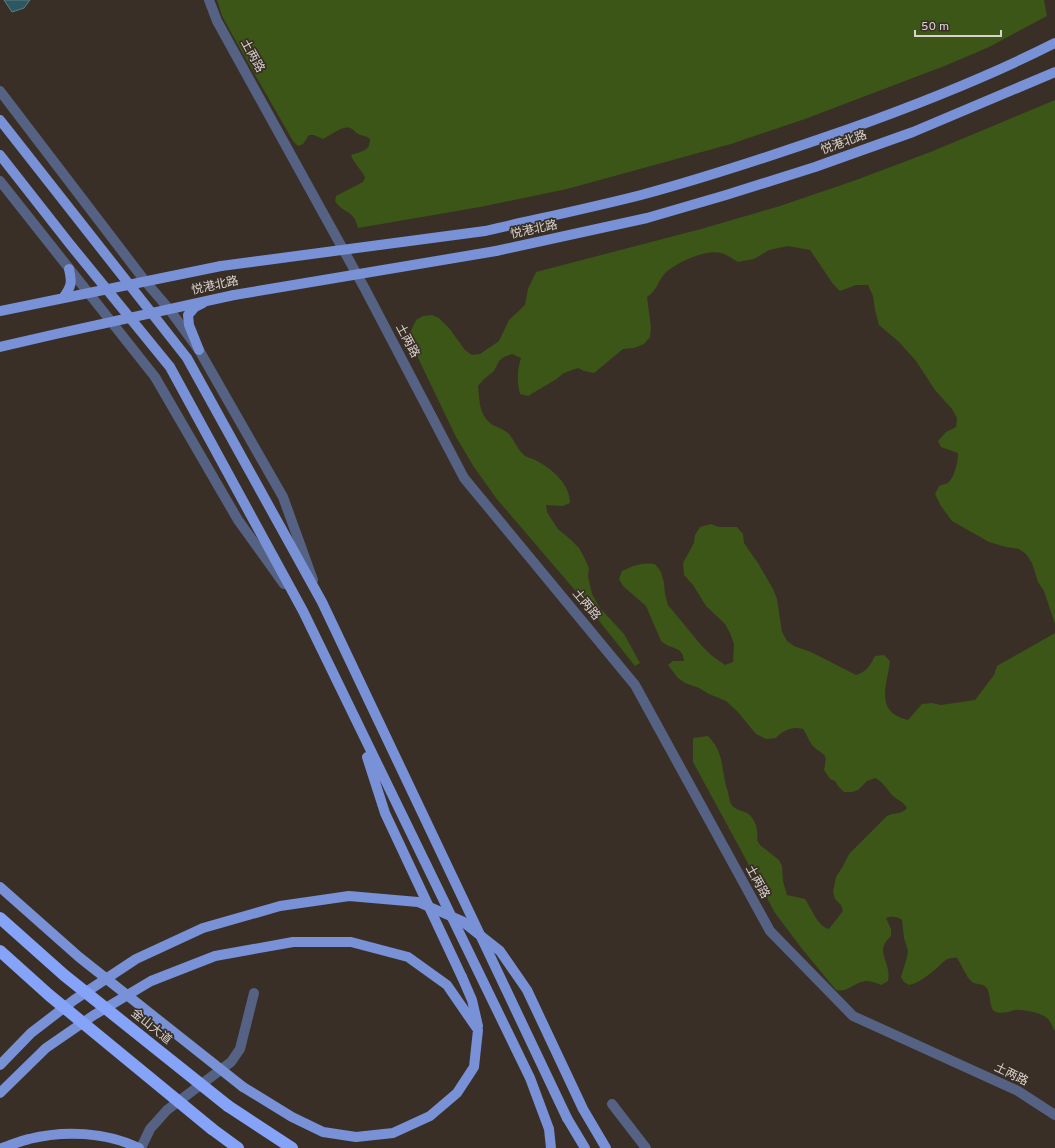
<svg xmlns="http://www.w3.org/2000/svg" width="1055" height="1148" viewBox="0 0 1055 1148" font-family="Overpass,'Noto Sans SC',sans-serif">
<style>
.green{fill:#3b5617}
.water{fill:#2c5961;stroke:#607d81}
.lines{fill:none;stroke-linecap:round;stroke-linejoin:round}
.minor{stroke:#556284;stroke-width:10}
.major{stroke:#7891d7;stroke-width:10}
.highway{stroke:#85a3f8;stroke-width:12}
.major-bridge{stroke:#7891d7;stroke-width:10}
.highway-bridge{stroke:#85a3f8;stroke-width:12}
.labels{text-anchor:middle;dominant-baseline:central;stroke-width:3.5;stroke-linejoin:round;paint-order:stroke}
.street-label{font-size:12px;fill:#d9d2cd;stroke:#392f27}
</style>
<rect width="100%" height="100%" fill="#392f27"/>
<!-- green -->
<path class="green" d="M217,0h827l3,16 -58,31 -42,18 -142,54 -74,25 -164,45 -87,18 -122,21c-4,-19 -15,-14 -23,-27l1,-5 27,-14 2,-5c-4,-8 -11,-13 -14,-22 10,-4 19,-3 19,-16 -5,-4 -8,-3 -12,-5 -3,-2 -5,-5 -8,-6 -8,-3 -20,8 -27,11l-9,-4h-5l-6,9 -5,2 -5,-5 -55,-96 -16,-29z
M1055,100v524l-11,-33 -6,-9 -6,-19 -6,-9 -7,-5 -13,-2 -17,-5 -37,-21 -11,-15 -6,-12 4,-8c2,-1 6,-2 9,-3 7,-7 10,-21 10,-30l-17,-6 -3,-6 8,-9 10,-5 1,-9 -5,-9 -17,-19 -19,-29 -17,-19 -20,-17 -4,-15 -2,-14 -5,-11h-12l-16,6 -7,-7 -23,-34 -22,-4 -19,4 -15,9 -16,3c-5,-3 -11,-7 -17,-9 -15,-4 -43,9 -55,19 -8,8 -9,19 -19,25l4,30 -1,10 -6,7 -10,4 -11,1 -29,24 -10,-2 -6,-3 -14,5 -9,7 -27,16 -8,-2c-3,-12 -3,-24 1,-36l-9,-4 -8,3 -5,4 -5,10 -10,8 -6,7c1,8 1,20 5,28 8,15 15,10 26,20 5,6 8,14 14,20 3,4 10,4 14,7 15,8 33,23 33,42l-7,3 -17,-1 1,7 5,8 6,9 13,11 8,8 6,11 4,9 -1,8 4,18 8,14 24,26 16,29 -5,3 -62,-78 -77,-90 -22,-31 -18,-30 -48,-100 8,-17 7,-4 9,-1 7,3 10,10 16,22 7,5 8,-1 19,-13 10,-21 16,-15 3,-16 8,-17 165,-43 79,-23 76,-26 77,-29z
M711,524l8,3h18l6,7 1,9 14,20 15,26 4,10 5,33 5,9 7,5 17,6 45,23c10,-3 14,-9 19,-19l9,-1 6,6c-3,25 -16,51 18,59l14,-16 10,-1 9,2 34,-5 19,-25 3,-9 58,-33v398c-3,-4 -4,-10 -8,-13 -6,-5 -24,-9 -32,-8 -7,2 -12,4 -19,2 -8,-3 -4,-17 -10,-25 -4,-4 -9,-2 -14,-5 -6,-5 -10,-17 -15,-24 -11,-1 -13,4 -21,11 -8,6 -17,14 -27,16l-5,-3 -3,-5 6,-20 1,-6 -4,-13 -2,-18c-5,-4 -10,-4 -16,-2l5,11v7c-18,16 1,26 -3,45l-7,4c-5,-2 -10,-4 -15,-4 -11,1 -19,12 -30,9l-33,-40 -28,-37 -82,-151v-24l15,-2c18,19 12,33 20,56 1,4 1,8 3,12 4,6 10,6 16,9 8,5 12,18 10,27l3,5 19,15 3,6 1,15 4,14 18,4c7,10 12,27 24,30l14,-18 -2,-6 -6,-6 -2,-7 3,-15 7,-11 6,-12 38,-38c8,-4 14,-1 20,-8 -4,-7 -10,-8 -15,-13 -6,-7 -9,-13 -17,-17l-8,3 -9,9 -6,2h-8l-6,-6 -3,-5 -5,-2 -6,-9c4,-20 0,-13 -11,-24 -4,-4 -6,-12 -10,-17 -10,-3 -20,1 -27,9l-10,1 -10,-5 -19,-23 -11,-10 -17,-7 -10,-6 -14,-5 -7,-5 -10,-13 5,-4h11c-1,-16 -14,-11 -23,-20l-15,-35 -23,-20 -4,-7 3,-8c12,-6 21,-9 33,-7l6,8 3,11 1,11 3,11 33,40 10,10 14,10 8,-3 1,-18 -4,-11 -5,-9 -19,-18 -13,-21 -9,-10 -1,-12 11,-20 1,-8 5,-8z"/>
<!-- water -->
<path class="water" d="M4,0h26l-6,8 -12,4z"/>
<g class="lines">
<!-- minor -->
<path class="minor" d="M209,0l8,21 148,268 99,189 171,207 135,246 83,85 165,75 37,24
M0,91l145,190 24,28 30,41 84,147 30,83
M0,181l155,196 83,143 46,64
M612,1104l34,44
M141,1148l9,-19 17,-19 64,-48 9,-13 14,-56"/>
<!-- major -->
<path class="major" d="M485,231c52,-12 105,-23 156,-36 70,-19 139,-42 208,-66 70,-25 139,-52 206,-86
M496,251l151,-33 79,-23 89,-28 98,-35 142,-60
M63,298c9,-12 9,-16 6,-29
M0,311l221,-45
M0,347l56,-13 178,-39
M199,350l-10,-25 -1,-10 7,-8 8,-4
M462,977l10,23 6,26
M0,1065l31,-32 43,-33 62,-41 67,-31 77,-22 69,-10 69,6 44,19 38,30 27,39 56,119 23,39
M0,1093l46,-45 48,-33 57,-34 64,-25 78,-14h58l57,15 39,28 31,45 -4,37 -17,26 -27,23 -37,17 -37,4 -33,-5 -31,-15 -49,-30
M567,1118l18,30
M2,1148c9,-3 18,-7 27,-9 35,-9 77,-7 110,9"/>
<!-- highway -->
<path class="highway" d="M228,1106l64,42
M212,1129l26,19"/>
<!-- major-bridge -->
<path class="major-bridge" d="M0,120l187,238 135,244 245,516
M0,155l69,88 101,124 133,244 227,467 19,51 2,19
M221,266l264,-35
M234,295l262,-44
M367,757l18,56 77,164
M0,887l79,70 164,130"/>
<!-- highway-bridge -->
<path class="highway-bridge" d="M0,918l64,57 164,131
M0,951l49,44 163,134"/>
</g>
<g class="labels">
<!-- street labels -->
<g class="street-label">
<text transform="translate(252 56) rotate(61)">土两路</text>
<text transform="translate(844 143) rotate(-20)">悦港北路</text>
<text transform="translate(534 230) rotate(-12)">悦港北路</text>
<text transform="translate(215 286) rotate(-12)">悦港北路</text>
<text transform="translate(407 341) rotate(62)">土两路</text>
<text transform="translate(586 605) rotate(50)">土两路</text>
<text transform="translate(757 882) rotate(61)">土两路</text>
<text transform="translate(151 1027) rotate(39)">金山大道</text>
<text transform="translate(1011 1075) rotate(26)">土两路</text>
</g>
</g>
<!-- scale -->
<path d="M915 30v6h86v-6" fill="none" stroke="#d9d2cd" stroke-width="2"/>
<text x="921" y="30" font-size="12" fill="#d9d2cd" stroke="#392f27" stroke-width="3" paint-order="stroke">50 m</text>
</svg>
